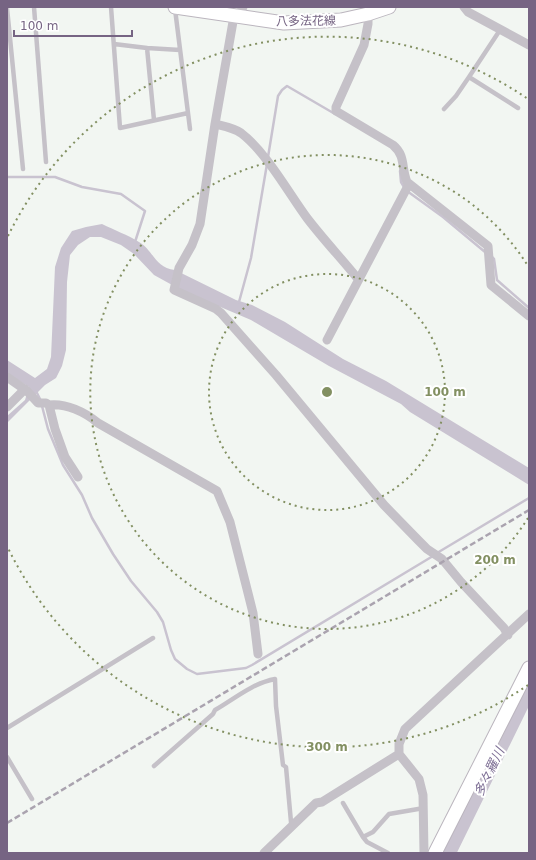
<svg xmlns="http://www.w3.org/2000/svg" width="536" height="860" viewBox="0 0 536 860" font-family="'DejaVu Sans','Noto Sans JP',sans-serif">
<style>
.water{fill:#c9c3d0}
.lines{fill:none;stroke-linecap:round;stroke-linejoin:round}
.stream{stroke:#c9c3d0;stroke-width:2.5}
.river{stroke:#c9c3d0;stroke-width:14}
.secondary-casing{stroke:#bbb5be;stroke-width:15}
.lane{stroke:#c5c1c8;stroke-width:4.5}
.street{stroke:#c5c1c8;stroke-width:9}
.secondary{stroke:#fff;stroke-width:13}
.rail{stroke:#aaa3af;stroke-width:2.5;stroke-dasharray:6 3;stroke-linecap:butt}
.ring{fill:none;stroke:#839062;stroke-width:2;stroke-dasharray:2 4}
.labels{text-anchor:middle;dominant-baseline:central;stroke-width:4;stroke-linejoin:round;paint-order:stroke}
.street-label{font-size:12px;fill:#766483;stroke:#fff}
.water-label{font-size:13px;font-style:italic;fill:#7e6f95;stroke:#fff}
.centre{fill:#839062;stroke:#fff;stroke-width:2}
.ring-label{font-size:12px;text-anchor:middle;font-weight:bold;fill:#839062;stroke:#fff;stroke-width:4;stroke-linejoin:round;paint-order:stroke}
</style>
<rect width="100%" height="100%" fill="#f2f6f2"/>
<!-- water -->
<path class="water" d="M102,224c12,6 26,11 37,18 15,9 16,26 36,28l61,30 16,5 33,17 58,37 43,22 143,87v17l-119,-73 -9,-8 -72,-38 -78,-46 -68,-29 -29,-16 -20,-21 -13,-9 -20,-8h-11l-12,8 -8,10 -3,27 -1,68 -4,16 -6,12 -11,7 -38,38v-7l18,-16 4,-13 -22,-14v-13l28,18 12,-9 4,-12 4,-90 6,-19 11,-17 14,-4z"/>
<g class="lines">
<!-- stream -->
<path class="stream" d="M268,157l10,-61 4,-6 5,-4 48,28
M400,171l1,11 3,5
M7,177h48l27,10 39,7 24,17 -10,31
M407,191l36,26 42,35
M491,256l3,3 3,21 32,28
M239,302l12,-44 16,-94
M36,391l5,10
M42,406l6,23 15,36 19,30 10,23 21,36 18,27 26,31 6,10 8,28 4,9 12,10 10,5 49,-6 6,-3 181,-109
M437,553l92,-55"/>
<!-- river -->
<path class="river" d="M449,853l80,-163"/>
<!-- secondary casing -->
<g class="secondary-casing">
<path id="secondary" d="M175,7l109,16 57,-3 27,-6 21,-7
M435,853l94,-185"/>
</g>
<!-- lane -->
<path class="lane" d="M34,7l12,155
M111,7l9,121 68,-15
M7,8l16,161
M175,9l15,120
M500,30l-31,47 49,31
M114,44l33,4 7,72
M147,48l33,2
M444,109l12,-13 13,-19
M7,728l146,-90
M7,757l25,42
M154,766l59,-52 2,-4c19,-11 38,-27 60,-31l1,27 7,59 3,2 5,55 1,3
M343,803l20,34 10,-5 16,-18 35,-6
M363,837l4,5 21,11"/>
<!-- street -->
<path class="street" d="M368,7v17l-4,21 -28,62v4l57,34c13,11 8,23 14,37l81,64 3,39 38,31
M464,7l4,5 61,33
M234,16l-19,108 -15,100 -8,21 -13,23 -5,22 42,19 5,4 55,62 108,130 35,36 8,8 15,10 19,23 43,46 4,7
M238,17l5,-10
M215,124c8,2 19,4 26,9 25,19 47,59 66,85 16,21 34,40 51,61
M327,340l82,-156
M7,377l20,14 11,12h8l3,2 6,24 10,28 13,20
M49,405c17,-2 36,7 49,18l119,68 13,31 18,71 5,20 5,41
M7,407l18,-18
M264,853l52,-50 6,-1 77,-48
M424,853l-1,-58 -4,-16 -20,-25v-10l6,-15 124,-115"/>
<!-- secondary -->
<use href="#secondary" class="secondary"/>
<!-- rail -->
<path class="rail" d="M7,823l522,-313"/>
</g>
<!-- distance rings -->
<g class="ring">
<circle cx="327" cy="392" r="118"/>
<path d="M528 518A237 237 0 1 1 528 266"/>
<path d="M528 685A355 355 0 0 1 8 548M8 236A355 355 0 0 1 528 99"/>
</g>
<g class="labels">
<!-- street labels -->
<g class="street-label">
<text transform="translate(306 21) rotate(-1)">八多法花線</text>
</g>
<!-- water labels -->
<g class="water-label">
<text transform="translate(489 772) rotate(-64)">多々羅川</text>
</g>
</g>
<circle cx="327" cy="392" r="6" class="centre"/>
<g class="ring-label">
<text x="445" y="396">100 m</text>
<text x="495" y="564">200 m</text>
<text x="327" y="751">300 m</text>
</g>
<!-- border -->
<rect width="536" height="860" fill="none" stroke="#766483" stroke-width="16"/>
<!-- scale -->
<path d="M14 30v6h118v-6" fill="none" stroke="#766483" stroke-width="2"/>
<text x="20" y="30" font-size="12" fill="#766483" stroke="#ffffff" stroke-width="3" paint-order="stroke">100 m</text>
</svg>
